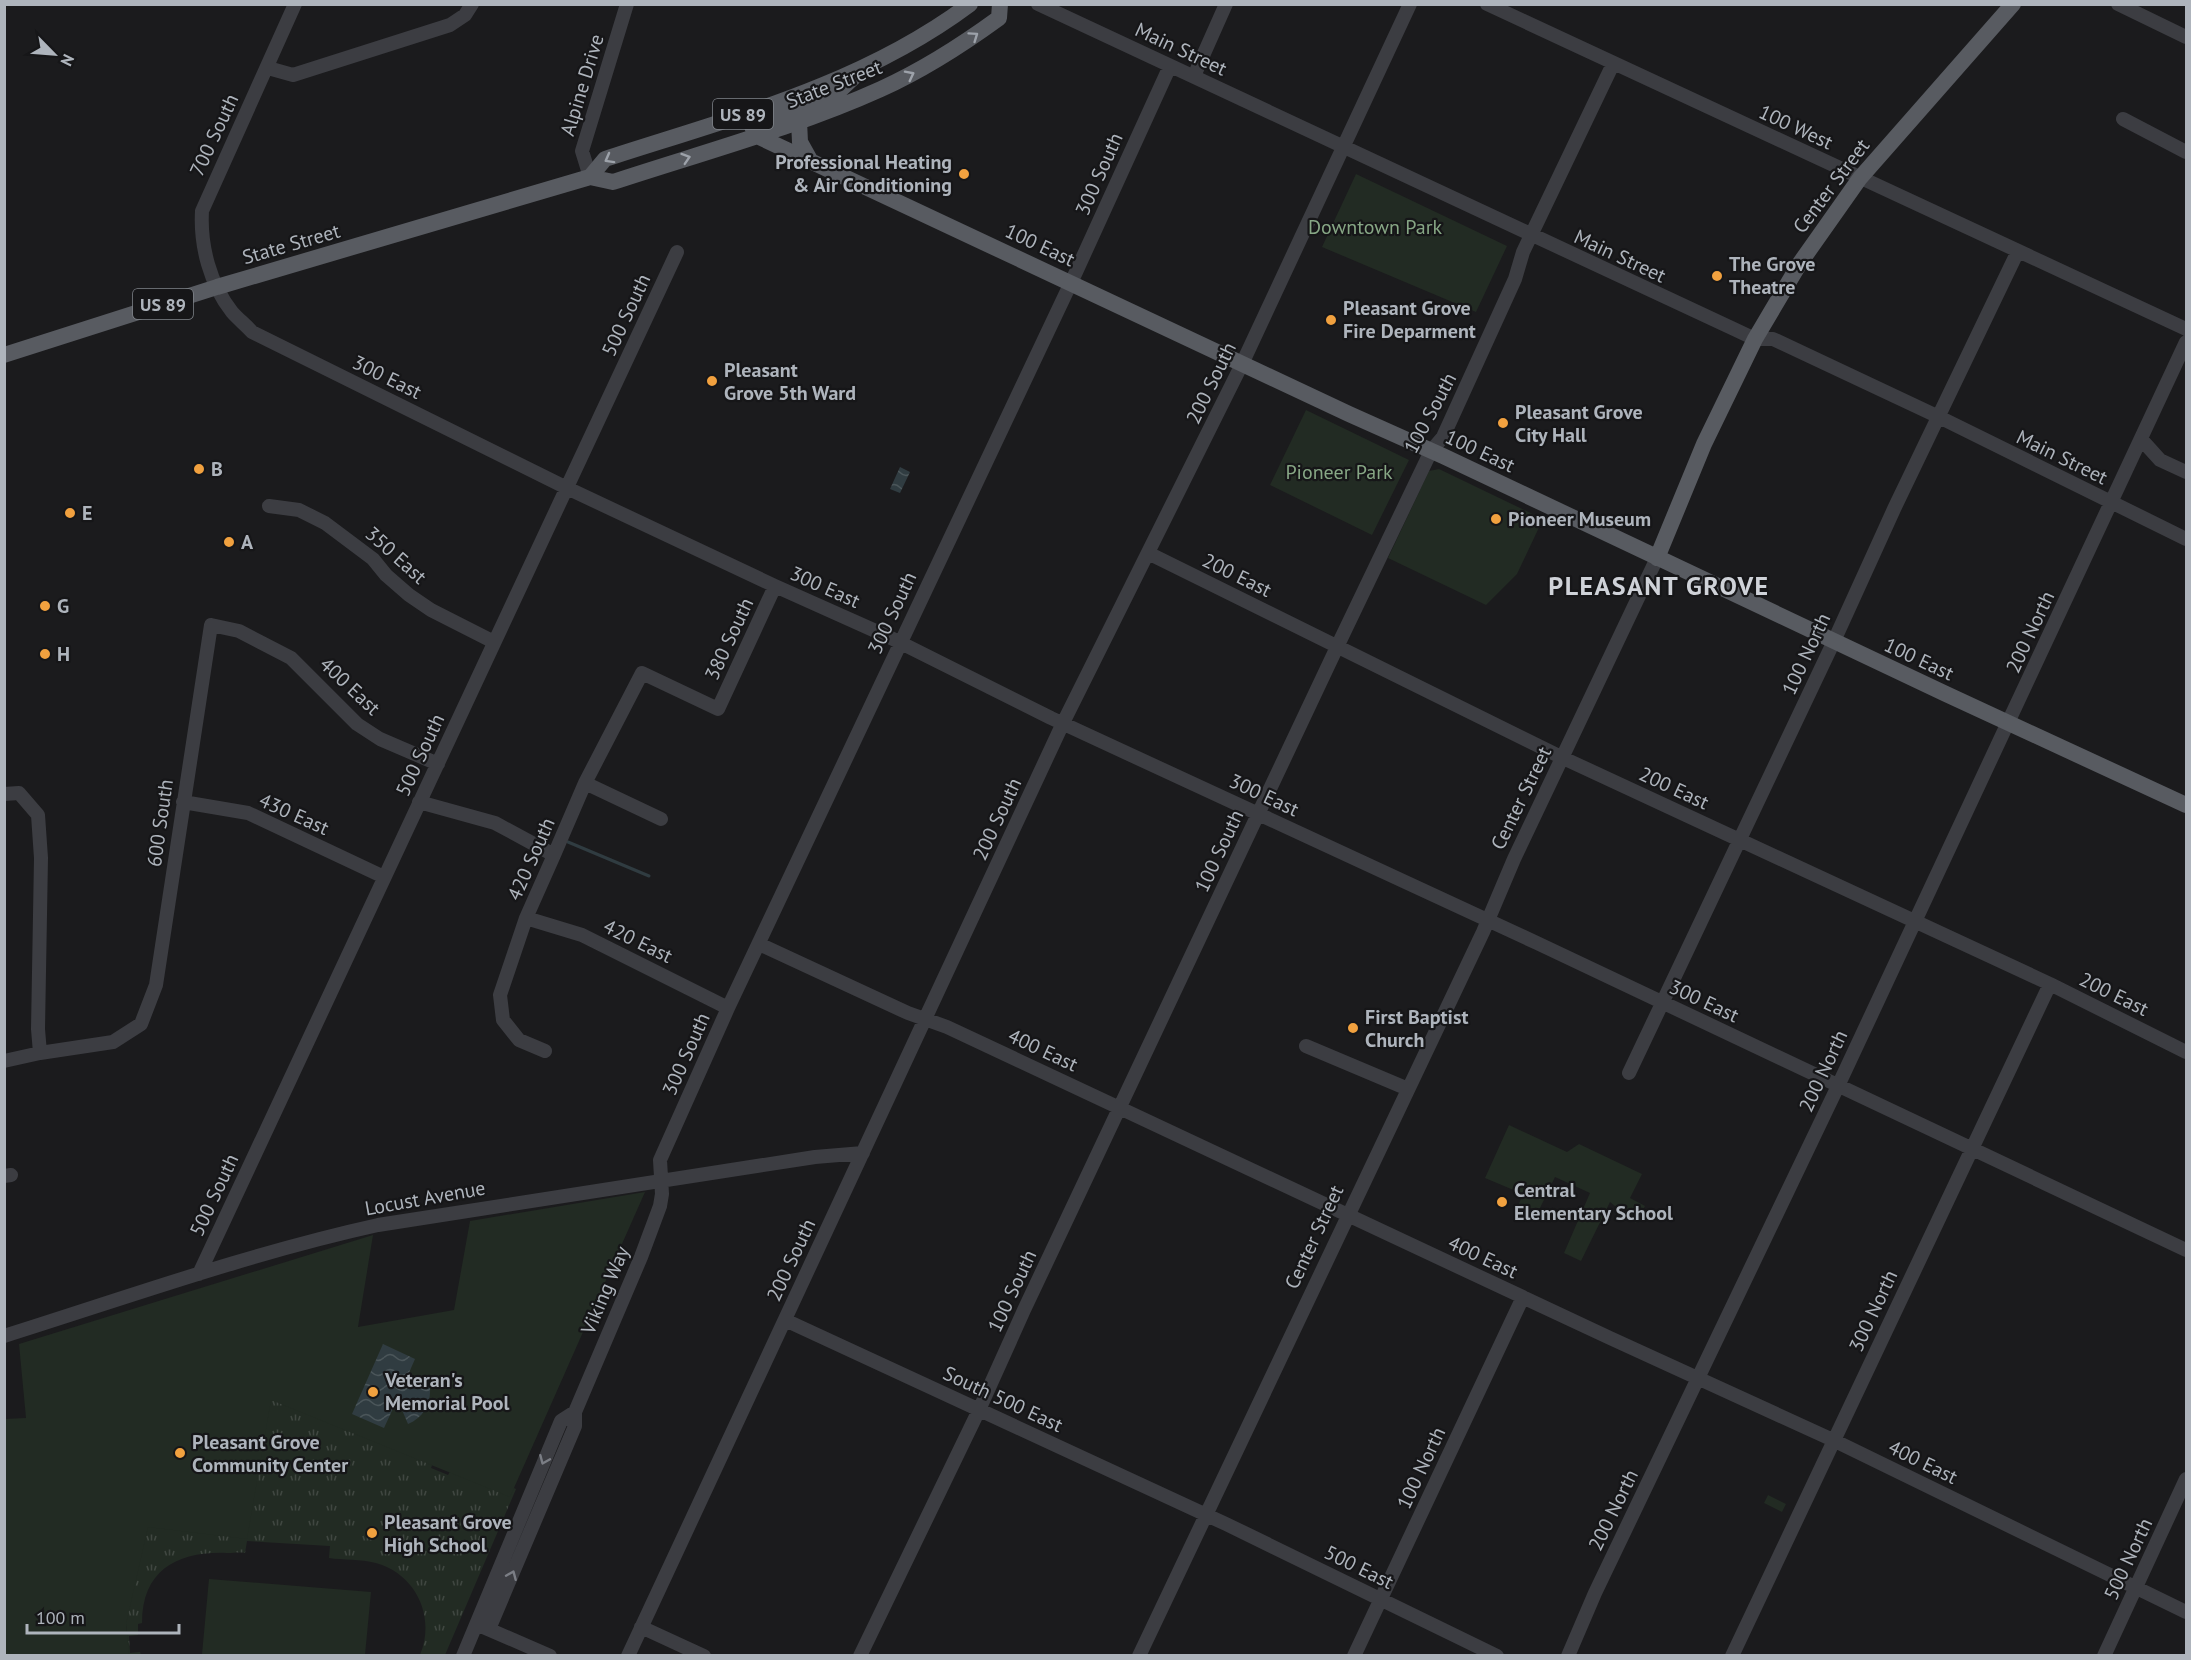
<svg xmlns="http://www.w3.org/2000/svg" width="2191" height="1660" viewBox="0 0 2191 1660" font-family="'PT Sans',sans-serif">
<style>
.grass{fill:url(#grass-tufts)}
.park{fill:#222b23}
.water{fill:url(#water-waves)}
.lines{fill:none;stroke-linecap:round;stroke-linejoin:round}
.stream{stroke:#303c41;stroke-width:3}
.minor{stroke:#3c3d42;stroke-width:14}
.major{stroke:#585b61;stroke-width:16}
.oneway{stroke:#9da2aa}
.oneway2{stroke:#7b7e85}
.poi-dot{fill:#f1a13f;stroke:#161618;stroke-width:2}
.labels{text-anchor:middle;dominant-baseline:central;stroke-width:4.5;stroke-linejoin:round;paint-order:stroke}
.shield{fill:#161618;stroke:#80858b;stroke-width:1.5}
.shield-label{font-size:18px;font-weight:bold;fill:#aeb4bc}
.street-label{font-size:20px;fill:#aeb4bc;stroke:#161618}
.poi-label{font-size:20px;font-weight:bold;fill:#aeb4bc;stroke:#161618;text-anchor:start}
.park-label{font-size:20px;fill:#87a785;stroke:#161618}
.district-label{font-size:26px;font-weight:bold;letter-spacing:1.5px;fill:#cfd2d8;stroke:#161618}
</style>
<defs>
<pattern id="grass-tufts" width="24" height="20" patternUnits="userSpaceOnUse" patternTransform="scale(1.5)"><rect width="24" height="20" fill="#222b23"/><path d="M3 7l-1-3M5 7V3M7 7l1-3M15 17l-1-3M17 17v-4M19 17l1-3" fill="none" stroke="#404741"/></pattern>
<pattern id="water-waves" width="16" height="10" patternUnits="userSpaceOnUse" patternTransform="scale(1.5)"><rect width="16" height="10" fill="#303c41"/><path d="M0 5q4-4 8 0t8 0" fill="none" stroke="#4b565a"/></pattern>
</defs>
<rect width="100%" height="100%" fill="#1b1b1d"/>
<!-- grass -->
<path class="grass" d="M126,1335l308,125 -3,8 17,7 3,-5 51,13 14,6 -71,166h-25c16,-38 -4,-81 -44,-92 -15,-4 -32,-3 -47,-5l1,-12 -83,-5 -2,12c-6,-1 -11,0 -18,0 -48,-2 -85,16 -85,70l-4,1v11l-9,1 1,17 10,-1 1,3h-13l-2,-32z"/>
<!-- park -->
<path class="park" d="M1356,174l151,72 -31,66 -154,-65z
M1306,410l103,50 -37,75 -102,-50z
M1439,469l104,50 -26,55 -31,31 -98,-47 41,-87z
M1509,1125l58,27 12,-8 63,30 -12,24 15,8 -9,17 -26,-21 -29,59 -17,-8 26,-60 -35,-16 -15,31h-23l6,-14 -38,-16z
M645,1192l-135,305 -239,-97 -24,139 -99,-12 -22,97 3,31h-123l-2,-236 22,-1 -7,-74 354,-109 -15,92 96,-17 16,-89z
M1768,1495l18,9 -4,8 -18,-9z
M209,1579l162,13 -6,63 -163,-1z"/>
<!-- water -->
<path class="water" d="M900,467l10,5 -10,21 -10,-4z
M383,1344l32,15 -11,25 4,2 20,-9c6,20 -1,39 -20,47l-9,-21 -3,-1 -12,26 -32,-14z"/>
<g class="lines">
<!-- stream -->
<path class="stream" d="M568,842l81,34"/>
<!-- minor -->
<path class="minor" d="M295,4l-93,207c-2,35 8,73 30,101 6,7 14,13 20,20l315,156 208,98 114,51 162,81 486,225 649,307
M1038,4c233,109 465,219 698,326l19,9h18l166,78 247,122
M1487,4l699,325
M2118,4l68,33
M268,68l25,7 157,-50 15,-10 7,-11
M1194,76l32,-72
M2123,119l63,33
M590,177l-8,-26 45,-147
M2141,439l19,21 26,12
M269,506l30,4 26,13 48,36 13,16 23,20 22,15 63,32
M1148,553l415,205 487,226 136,68
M585,783l76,36
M4,794l15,-1 19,22 3,43 -3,171 2,24
M183,802l65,11 136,64
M419,802l76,21 59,32
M526,918l56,17 146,73
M759,944l149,69 39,14 663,311 223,102 353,172
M1306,1046l102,43
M545,1051l-26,-11 -16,-20 -3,-25 26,-77 28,-63 31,-72 57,-110 76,36 57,-123
M4,1061l36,-8 73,-11 28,-18 15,-39 55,-360 28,6 52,27 66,66 23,15 58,25
M1629,1073l205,-432 60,-132 124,-258
M4,1176l7,-1
M199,1274l478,-1022
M785,1320l441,204 271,132
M4,1336c124,-39 247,-83 374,-111l437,-68 48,-4
M481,1626l69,30
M641,1627l63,29
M489,1629l86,-203v-14l66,-155 19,-51 2,-12 -2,-34 68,-152 348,-736 94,-206
M463,1656l98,-235 14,-9
M628,1656l435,-933 179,-359 168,-360
M860,1656l119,-246 45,-100 313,-663 94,-196 12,-14 72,-158 8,-27 90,-188
M1139,1656l344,-724 31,-73 143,-301
M1354,1656l169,-359
M1568,1656l27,-63 243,-507 348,-744
M1732,1656l318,-672
M2104,1656l82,-177"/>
<!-- major -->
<path class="major" d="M765,119l72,-26 17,-16
M799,121l1,21 10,18
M751,123l4,12 594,279 94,42 503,238 240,111
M590,177l23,5c88,-29 184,-55 268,-93 42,-19 81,-44 118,-71l1,-14
M4,355l213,-68 373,-110 15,-18c126,-41 257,-74 365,-155
M1657,558l47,-114 51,-105 45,-76 60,-85 153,-174"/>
</g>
<!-- one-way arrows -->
<defs><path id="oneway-chevron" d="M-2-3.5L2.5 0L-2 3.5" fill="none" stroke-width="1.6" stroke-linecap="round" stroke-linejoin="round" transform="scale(1.5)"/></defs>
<g class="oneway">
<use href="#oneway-chevron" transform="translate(974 36) rotate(-35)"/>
<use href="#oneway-chevron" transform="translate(910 75) rotate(-27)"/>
<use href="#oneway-chevron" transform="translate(686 158) rotate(-18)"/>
<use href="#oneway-chevron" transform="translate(609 159) rotate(151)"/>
</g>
<g class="oneway2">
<use href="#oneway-chevron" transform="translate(544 1460) rotate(113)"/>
<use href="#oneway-chevron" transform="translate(512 1575) rotate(-67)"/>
</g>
<!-- markers -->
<g class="poi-dot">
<circle cx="964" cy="174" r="6"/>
<circle cx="1717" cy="276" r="6"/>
<circle cx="1331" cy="320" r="6"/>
<circle cx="712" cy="381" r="6"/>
<circle cx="1503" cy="423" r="6"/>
<circle cx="199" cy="469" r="6"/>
<circle cx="70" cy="513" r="6"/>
<circle cx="1496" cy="519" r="6"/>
<circle cx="229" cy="542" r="6"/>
<circle cx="45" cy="606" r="6"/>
<circle cx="45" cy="654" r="6"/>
<circle cx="1353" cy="1028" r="6"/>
<circle cx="1502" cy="1202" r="6"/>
<circle cx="373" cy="1392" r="6"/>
<circle cx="180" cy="1453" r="6"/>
<circle cx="372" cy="1533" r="6"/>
</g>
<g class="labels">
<!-- shield labels -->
<g class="shield">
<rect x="713" y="99" width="60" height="30" rx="4.5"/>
<rect x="133" y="289" width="60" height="30" rx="4.5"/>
</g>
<g class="shield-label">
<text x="743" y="114">US 89</text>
<text x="163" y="304">US 89</text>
</g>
<!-- street labels -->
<g class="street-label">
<text transform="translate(1181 49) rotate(25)">Main Street</text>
<text transform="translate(834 84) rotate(-21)">State Street</text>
<text transform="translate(582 85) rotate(-73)">Alpine Drive</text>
<text transform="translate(1796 127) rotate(25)">100 West</text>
<text transform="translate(214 135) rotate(-65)">700 South</text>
<text transform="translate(1099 174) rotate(-66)">300 South</text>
<text transform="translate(1831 186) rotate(-53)">Center Street</text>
<text transform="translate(291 244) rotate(-16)">State Street</text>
<text transform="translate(1040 245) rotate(25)">100 East</text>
<text transform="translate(1620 256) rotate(25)">Main Street</text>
<text transform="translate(626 315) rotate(-65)">500 South</text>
<text transform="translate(387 377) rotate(26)">300 East</text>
<text transform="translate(1211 383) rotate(-64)">200 South</text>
<text transform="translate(1430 413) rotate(-62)">100 South</text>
<text transform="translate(1480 451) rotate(25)">100 East</text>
<text transform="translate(2062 457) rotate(26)">Main Street</text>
<text transform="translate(396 555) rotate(42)">350 East</text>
<text transform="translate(1237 575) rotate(26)">200 East</text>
<text transform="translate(825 587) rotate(24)">300 East</text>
<text transform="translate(892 613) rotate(-65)">300 South</text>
<text transform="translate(2030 632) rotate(-65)">200 North</text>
<text transform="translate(729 639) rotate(-65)">380 South</text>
<text transform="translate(1806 654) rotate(-65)">100 North</text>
<text transform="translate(1919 659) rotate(25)">100 East</text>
<text transform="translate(350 686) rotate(43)">400 East</text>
<text transform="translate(420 755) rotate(-65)">500 South</text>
<text transform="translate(1674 788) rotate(25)">200 East</text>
<text transform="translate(1264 795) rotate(25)">300 East</text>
<text transform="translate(1521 798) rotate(-64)">Center Street</text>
<text transform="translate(294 814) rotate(24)">430 East</text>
<text transform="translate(997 819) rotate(-65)">200 South</text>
<text transform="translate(160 823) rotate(-82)">600 South</text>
<text transform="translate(1219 851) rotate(-65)">100 South</text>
<text transform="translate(531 859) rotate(-66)">420 South</text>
<text transform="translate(638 941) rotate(26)">420 East</text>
<text transform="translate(2114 994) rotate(26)">200 East</text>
<text transform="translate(1704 1001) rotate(25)">300 East</text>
<text transform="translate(1043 1050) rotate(25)">400 East</text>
<text transform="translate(686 1054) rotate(-66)">300 South</text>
<text transform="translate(1823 1071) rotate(-65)">200 North</text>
<text transform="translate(214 1195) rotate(-65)">500 South</text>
<text transform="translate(425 1198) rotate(-10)">Locust Avenue</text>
<text transform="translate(1314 1237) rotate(-65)">Center Street</text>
<text transform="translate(1483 1257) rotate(25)">400 East</text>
<text transform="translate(791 1260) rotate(-65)">200 South</text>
<text transform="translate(605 1290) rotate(-67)">Viking Way</text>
<text transform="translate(1012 1291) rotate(-65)">100 South</text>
<text transform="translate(1873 1311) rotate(-65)">300 North</text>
<text transform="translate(1003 1399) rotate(25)">South 500 East</text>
<text transform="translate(1923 1462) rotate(26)">400 East</text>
<text transform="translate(1421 1468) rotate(-65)">100 North</text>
<text transform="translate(1613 1510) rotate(-64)">200 North</text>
<text transform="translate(2128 1559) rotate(-65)">500 North</text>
<text transform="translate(1359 1567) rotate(26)">500 East</text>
</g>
<!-- poi labels -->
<g class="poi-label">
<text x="952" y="162" text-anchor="end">Professional Heating<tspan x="952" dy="23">&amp; Air Conditioning</tspan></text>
<text x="1729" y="264">The Grove<tspan x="1729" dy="23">Theatre</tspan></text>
<text x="1343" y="308">Pleasant Grove<tspan x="1343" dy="23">Fire Deparment</tspan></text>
<text x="724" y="370">Pleasant<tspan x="724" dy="23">Grove 5th Ward</tspan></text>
<text x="1515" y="412">Pleasant Grove<tspan x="1515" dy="23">City Hall</tspan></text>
<text x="211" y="469">B</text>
<text x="82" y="513">E</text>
<text x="1508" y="519">Pioneer Museum</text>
<text x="241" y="542">A</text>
<text x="57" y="606">G</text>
<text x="57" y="654">H</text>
<text x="1365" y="1017">First Baptist<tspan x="1365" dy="23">Church</tspan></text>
<text x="1514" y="1190">Central<tspan x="1514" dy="23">Elementary School</tspan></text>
<text x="385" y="1380">Veteran's<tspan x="385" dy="23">Memorial Pool</tspan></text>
<text x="192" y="1442">Pleasant Grove<tspan x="192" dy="23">Community Center</tspan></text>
<text x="384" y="1522">Pleasant Grove<tspan x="384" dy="23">High School</tspan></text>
</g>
<!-- park labels -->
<g class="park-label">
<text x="1375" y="227">Downtown Park</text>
<text x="1339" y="472">Pioneer Park</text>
</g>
<!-- district labels -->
<g class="district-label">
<text x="1659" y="585">PLEASANT GROVE</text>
</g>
</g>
<!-- border -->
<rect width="2191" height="1660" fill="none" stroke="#aeb4bc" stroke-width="12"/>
<!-- north arrow -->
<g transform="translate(54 54) rotate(115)" stroke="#161618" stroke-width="4.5" paint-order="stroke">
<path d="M0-4.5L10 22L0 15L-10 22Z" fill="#aeb4bc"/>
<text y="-9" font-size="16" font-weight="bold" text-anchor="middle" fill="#aeb4bc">N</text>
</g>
<!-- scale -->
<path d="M27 1624v9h152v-9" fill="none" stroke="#aeb4bc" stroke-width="3"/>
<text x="36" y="1624" font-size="18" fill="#aeb4bc" stroke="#161618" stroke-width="4.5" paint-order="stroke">100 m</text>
</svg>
